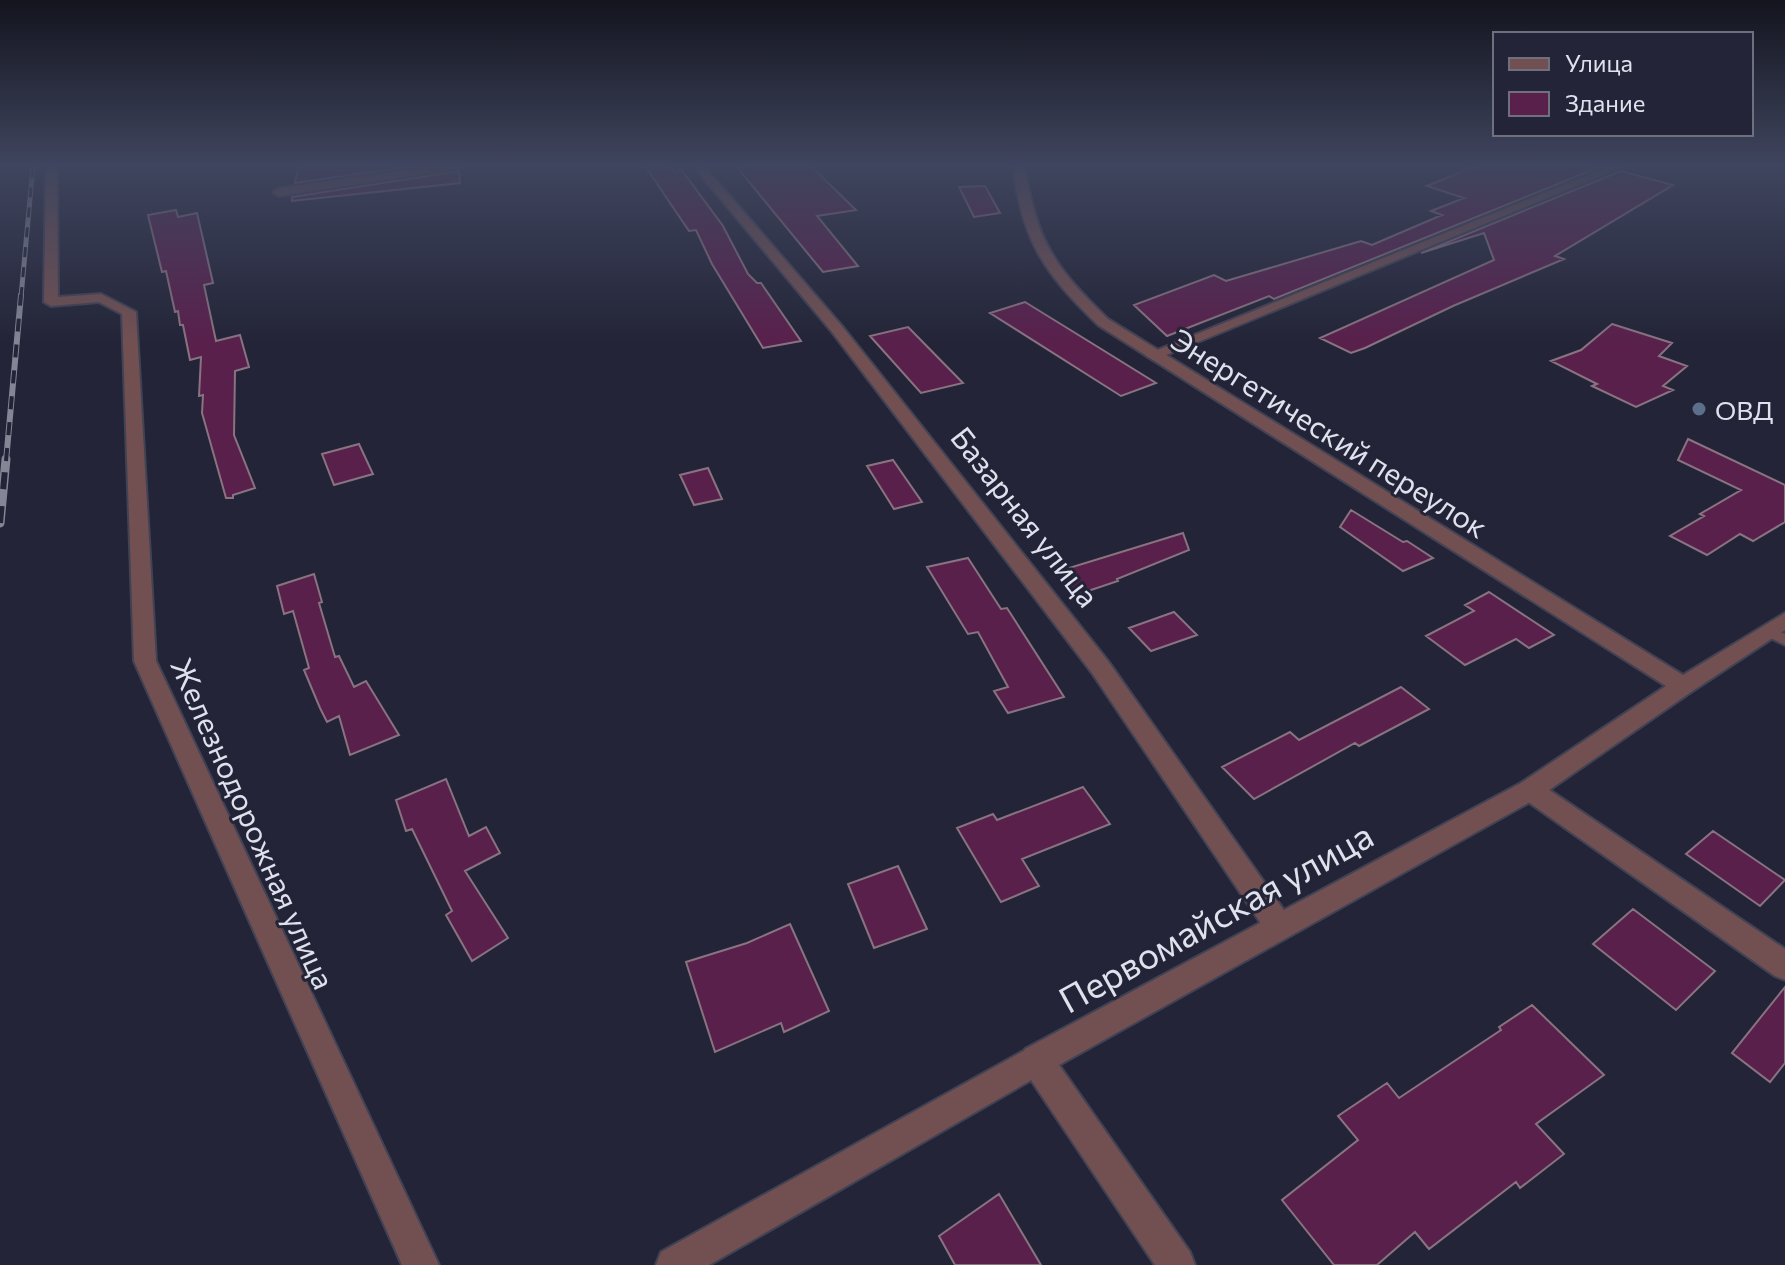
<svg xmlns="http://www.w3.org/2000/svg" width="1785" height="1265" viewBox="0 0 1785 1265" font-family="Commissioner,sans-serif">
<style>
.building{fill:#59204c;stroke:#887381;stroke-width:2}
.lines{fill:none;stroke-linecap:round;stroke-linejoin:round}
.service-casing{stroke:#414254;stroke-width:4}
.minor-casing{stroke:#414254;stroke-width:4}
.tertiary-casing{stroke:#414254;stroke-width:4}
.service{fill:#725052;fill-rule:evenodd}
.minor{fill:#725052;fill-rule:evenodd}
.tertiary{fill:#725052;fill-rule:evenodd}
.rail-far2-casing{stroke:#848695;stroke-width:5}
.rail-far1-casing{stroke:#848695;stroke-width:6}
.rail-casing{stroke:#848695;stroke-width:9}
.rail-far2{stroke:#232437;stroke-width:3;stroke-dasharray:10;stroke-linecap:butt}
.rail-far1{stroke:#232437;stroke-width:4;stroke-dasharray:13;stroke-linecap:butt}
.rail{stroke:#232437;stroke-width:6;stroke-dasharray:17;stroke-linecap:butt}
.service-dot{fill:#5c6f8a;stroke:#232437;stroke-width:3}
.labels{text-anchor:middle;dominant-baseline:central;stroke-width:6;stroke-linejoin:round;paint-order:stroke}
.far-poi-label{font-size:26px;fill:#dfe1ed;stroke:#232437;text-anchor:start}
.street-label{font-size:30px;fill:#dfe1ed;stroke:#232437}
.near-street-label{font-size:36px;fill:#dfe1ed;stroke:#232437}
</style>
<rect width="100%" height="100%" fill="#232437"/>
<!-- building -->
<path class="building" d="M298,166h118l-121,17z
M645,166h24l6,7 6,-4 42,57 25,48 9,9h4l40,58 -38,7 -51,-84 -16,-34 -7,1z
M736,166h75l45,44 -39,6 41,50 -35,6z
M1475,166h127l-328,133 -5,-3 -102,40 -33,-31 80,-30 12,6 135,-40 11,4 70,-30 -11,-4 33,-13 -37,-12z
M459,171l1,12 -168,18v-4z
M1621,171l52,14 -118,71 9,3 -111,47 -88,42 -14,5 -31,-15 174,-78 -10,-27 -63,20z
M985,186l15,27 -26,4 -15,-30z
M176,210l2,7 19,-4 16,70 -9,2 12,56 24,-6 9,32 -14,4 -1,64 21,53 -22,7v3h-7l-24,-85 1,-18 -4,1 2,-39 -11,3 -7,-35h-3l-2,-14 -3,1 -9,-41 -4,1 -14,-57z
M1025,302l60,37 71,44 -35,13 -131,-83z
M1612,324l60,19 -13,13 28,10 -24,20 10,4 -37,17 -44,-21 5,-2 -46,-23 30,-11z
M908,327l55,56 -42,10 -51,-57z
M1688,439l97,46v37l-32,19 -13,-7 -33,21 -37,-19 34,-20 -4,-2 41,-24 -63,-30z
M359,444l14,30 -39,11 -12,-31z
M893,460l29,42 -28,7 -27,-43z
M708,468l14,31 -28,6 -14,-30z
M1351,510l52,32 4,-1 26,17 -30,13 -63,-44z
M1183,533l6,17 -72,29 1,2 -42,14 -20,-23z
M968,558l33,51 6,-1 57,89 -56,16 -14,-22 14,-4 -30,-55 -10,2 -41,-67z
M314,574l8,28 -3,1 16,54 4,-1 15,31 12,-6 33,54 -49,20 -11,-39 -12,6 -7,-14 -16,-38 5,-2 -16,-57 -9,3 -7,-28z
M1489,592l65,43 -25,13 -13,-9 -51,26 -39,-29 48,-25 -9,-6z
M1174,612l23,23 -46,16 -22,-23z
M1401,687l28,22 -70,37 -4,-3 -101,56 -32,-32 68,-35 9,8z
M446,779l23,57 17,-9 14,26 -35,18 43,67 -36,23 -26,-46 6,-4 -40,-82 -6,2 -10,-31z
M1083,787l27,37 -88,35 17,27 -38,16 -44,-74 36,-14 4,6z
M1713,831l72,49 -25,26 -74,-52z
M898,866l29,63 -53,19 -26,-64z
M1633,909l82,62 -39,39 -83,-66z
M790,924l39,87 -45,21 -3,-9 -66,29 -29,-90 61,-19z
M1785,987v76l-15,19 -38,-29z
M1532,1005l72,70 -68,49 28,30 -44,34 -4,-6 -87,67 -14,-17 -38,33h-43l-52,-65 76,-60 -20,-24 49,-33 12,15 102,-68 -2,-3z
M999,1194l42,71h-86l-16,-29z"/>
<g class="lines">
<!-- service casing -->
<g class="service-casing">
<path id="service" d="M1767,626l18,8v11l-23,-11 -2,-3z"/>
</g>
<!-- minor casing -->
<g class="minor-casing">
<path id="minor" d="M46,166h11l1,131 43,-3 35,18 20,349 283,604h-37l-268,-604 -12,-347 -23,-12 -48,4 -7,-4z
M435,166h27l-6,3 -177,27 -6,-4 6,-4z
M693,166h11l138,160 266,335 180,255 4,9 -4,9 -10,4 -10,-4 -176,-261 -260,-341z
M1610,166h15l-466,192 -6,2 -8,-5z
M1785,613v17l-94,62 -8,3 -8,-3 -4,-6 4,-6z
M1530,780l9,3 246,166v31l-10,-4 -254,-179 -4,-7 4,-7z
M1036,1044l11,5 5,11 -5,11 -338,194h-53l5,-13z"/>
</g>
<!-- tertiary casing -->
<g class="tertiary-casing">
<path id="tertiary" d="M1013,166h12c10,73 30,102 83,153l583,361 4,6 -4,6 -152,105 -480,268 131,187 5,13h-40l-130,-194 -5,-11 5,-11 496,-266 145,-97 -568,-361c-54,-52 -76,-84 -85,-159z"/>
</g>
<!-- service -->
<use href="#service" class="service"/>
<!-- minor -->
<use href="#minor" class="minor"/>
<!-- tertiary -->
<use href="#tertiary" class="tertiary"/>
<!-- rail-far2 casing -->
<g class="rail-far2-casing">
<path id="rail-far2" d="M21,297l12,-131"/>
</g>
<!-- rail-far1 casing -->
<g class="rail-far1-casing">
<path id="rail-far1" d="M6,461l15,-166"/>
</g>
<!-- rail casing -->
<g class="rail-casing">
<path id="rail" d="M0,523l6,-64"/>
</g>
<!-- rail-far2 -->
<use href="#rail-far2" class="rail-far2"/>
<!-- rail-far1 -->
<use href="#rail-far1" class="rail-far1"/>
<!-- rail -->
<use href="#rail" class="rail"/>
</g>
<!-- sky -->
<linearGradient id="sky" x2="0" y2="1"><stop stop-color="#13141e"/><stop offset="0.48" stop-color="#3f455e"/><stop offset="1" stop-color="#3f455e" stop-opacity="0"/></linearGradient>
<rect width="1785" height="343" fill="url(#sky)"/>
<!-- markers -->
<circle class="service-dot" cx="1699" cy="409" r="8"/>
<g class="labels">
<!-- far-poi labels -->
<g class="far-poi-label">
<text x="1715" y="409">ОВД</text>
</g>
<!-- street labels -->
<g class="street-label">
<text transform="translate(1330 432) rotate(32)">Энергетический переулок</text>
<text transform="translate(1026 516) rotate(52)">Базарная улица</text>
<text transform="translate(254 823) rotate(66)">Железнодорожная улица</text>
</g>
<!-- near-street labels -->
<g class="near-street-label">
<text transform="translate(1215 916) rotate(-29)">Первомайская улица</text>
</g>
</g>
<!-- legend -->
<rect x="1493" y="32" width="260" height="104" fill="#232437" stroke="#6e7080" stroke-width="2"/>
<rect x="1509" y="58" width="40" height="12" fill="#725052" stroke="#6e7080" stroke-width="2"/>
<text x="1565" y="72" font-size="24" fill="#dfe1ed">Улица</text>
<rect x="1509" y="92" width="40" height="24" fill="#59204c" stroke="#6e7080" stroke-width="2"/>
<text x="1565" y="112" font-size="24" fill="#dfe1ed">Здание</text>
</svg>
